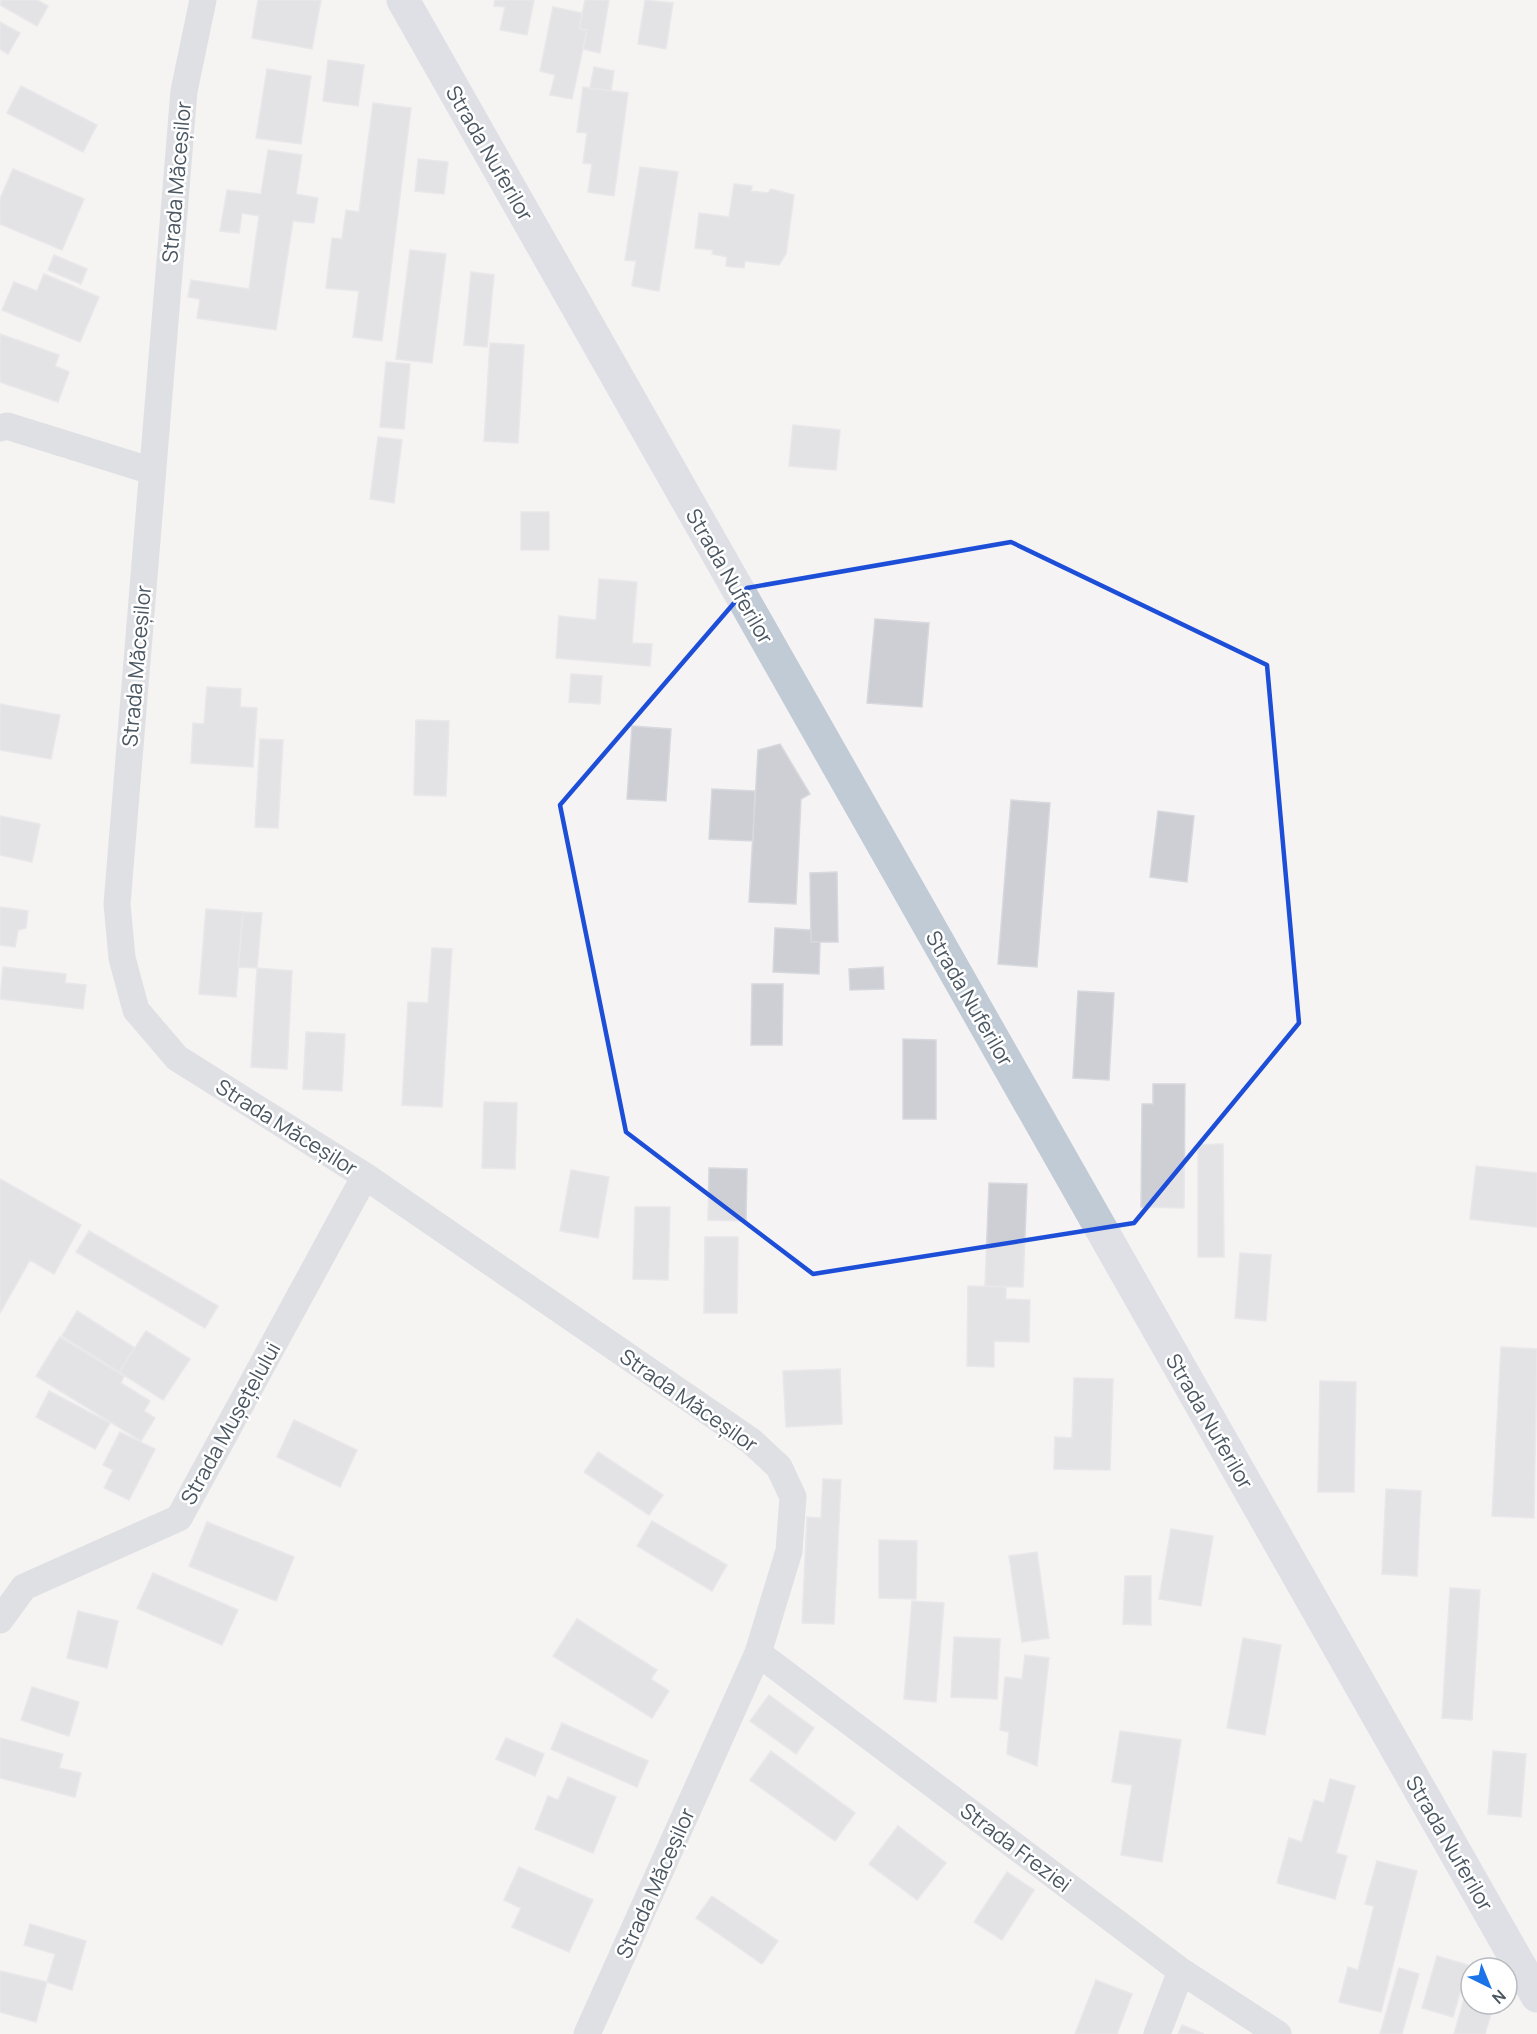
<svg xmlns="http://www.w3.org/2000/svg" width="1537" height="2034" viewBox="0 0 1537 2034" font-family="Manrope,sans-serif">
<style>
.building{fill:#cdcfd5;stroke:#d7d9de;stroke-width:1.5}
.lines{fill:none;stroke-linecap:round;stroke-linejoin:round}
.street{stroke:#c1cad2;stroke-width:27}
.secondary{stroke:#c1cbd6;stroke-width:33}
.marked{fill:none;stroke:#1d4ed8;stroke-width:4.5;stroke-linejoin:round}
.labels{text-anchor:middle;dominant-baseline:central;stroke-width:5;stroke-linejoin:round;paint-order:stroke}
.street-label{font-size:21px;fill:#4a5661;stroke:#fff}
</style>
<rect width="100%" height="100%" fill="#f5f3f3"/>
<!-- building -->
<path class="building" d="M1,0h36l11,6 -11,20 -37,-21z
M258,0h63l-9,49 -60,-11z
M495,0h39l-7,35 -27,-5 5,-23 -11,-1z
M585,0h24l-9,53 -17,-4 4,-19 -8,-1z
M645,0l28,3 -7,46 -28,-5z
M553,7l29,6 -3,16 8,1 -15,69 -22,-4 5,-20 -15,-4z
M0,22l20,11 -12,21 -8,-5z
M328,60l36,5 -6,41 -35,-5z
M594,67l20,4 -3,20 -21,-3z
M267,69l44,7 -10,68 -45,-6z
M21,86l76,39 -14,27 -76,-39z
M583,87l45,6 -14,103 -26,-4 4,-28 -9,-1 4,-30 -10,-1z
M373,103l38,5 -29,233 -29,-4 6,-46 -33,-3 6,-50 10,1 4,-29 13,2z
M268,150l34,5 -6,39 22,4 -4,25 -21,-2 -17,109 -79,-12 3,-19 -12,-2 3,-17 58,9 10,-73 -17,-3 -3,20 -19,-2 7,-41 34,4z
M418,159l30,3 -4,32 -29,-3z
M640,167l38,5 -19,119 -27,-5 4,-25 -11,-1z
M13,169l71,30 -22,51 -62,-26v-25z
M734,184l18,2 -1,5 17,2 3,-4 23,6 -8,59 -7,11 -34,-4 -1,7 -18,-2 1,-9 -15,-3 1,-4 -18,-2 4,-35 30,4z
M410,250l36,4 -14,109 -36,-4z
M54,255l33,14 -6,15 -33,-14z
M471,272l23,3 -7,72 -23,-2z
M44,274l55,23 -19,45 -78,-32 12,-28 23,9z
M0,334l59,21 -4,11 14,6 -11,30 -58,-20z
M490,343l34,2 -6,98 -34,-2z
M386,362l24,2 -6,65 -24,-2z
M793,425l47,5 -4,40 -47,-4z
M378,437l24,3 -8,63 -24,-4z
M521,512h28v38h-28z
M599,579l38,3 -5,61 20,1 -2,22 -94,-8 3,-42 37,4z
M875,619l54,4 -7,84 -55,-4z
M571,674l31,2 -2,28 -31,-2z
M207,687l34,2 -1,18 17,1 -4,59 -62,-4 2,-40 11,1z
M0,704l60,11 -9,44 -51,-9z
M416,720l33,1 -3,75 -32,-1z
M632,726l39,3 -5,72 -39,-2z
M260,739l23,1 -5,88 -23,-1z
M780,744l30,50 -9,5 -5,105 -47,-2 9,-152z
M712,789l43,2 -2,50 -44,-2z
M1011,800l39,3 -13,164 -39,-3z
M1158,811l36,5 -7,66 -37,-5z
M0,816l40,8 -8,38 -32,-7z
M837,872l1,70h-27l-1,-69z
M0,907l28,4 -2,17 -8,2 -3,17 -15,-2z
M206,909l37,3 -7,85 -37,-3z
M243,912l19,1 -5,55 -19,-1z
M775,928l36,2v12h9l-1,32 -46,-2z
M432,948l20,1 -10,158 -40,-2 6,-103 20,1z
M3,967l63,7 -1,9 21,2 -3,24 -83,-10z
M883,967l1,22 -34,1 -1,-21z
M257,968l35,3 -5,98 -36,-2z
M752,984h31l-1,61h-31z
M1078,991l36,2 -5,87 -36,-2z
M306,1032l39,2 -3,57 -39,-2z
M903,1039l33,1v79h-33z
M1153,1084h32l-1,124 -43,-1 1,-103h11z
M484,1102l33,1 -2,66 -33,-1z
M1223,1144l1,113h-26v-112z
M1476,1166l61,7v54l-67,-8z
M709,1168l38,1 -1,52 -38,-1z
M571,1170l38,7 -11,61 -38,-7z
M0,1179l81,46 -27,49 -24,-14 -30,53z
M989,1183l38,1 -4,103 -38,-1z
M635,1207h35l-2,73 -35,-1z
M89,1231l129,75 -13,22 -129,-76z
M705,1237h33l-1,76h-33z
M1240,1253l31,2 -5,66 -31,-3z
M968,1286l38,1v12l24,1 -1,42 -35,-1v26l-27,-1z
M77,1311l58,37 -16,24 -57,-36z
M146,1331l44,28 -27,41 -44,-28z
M60,1337l64,39 -3,7 29,18 -6,10 11,7 -14,23 -105,-65z
M1501,1347l36,2 -3,169 -42,-2z
M840,1369l2,55 -56,3 -3,-56z
M1074,1378l39,1 -3,91 -56,-1 1,-32 17,1z
M1320,1381l36,1 -2,110h-36z
M49,1391l61,32 -15,26 -59,-32z
M294,1420l63,30 -17,37 -63,-30z
M120,1432l35,17 -26,51 -25,-12 9,-18 -10,-5z
M598,1452l65,43 -14,20 -65,-43z
M823,1479l18,1 -7,144 -32,-1 5,-106 14,1z
M1386,1489l35,2 -4,85 -35,-2z
M652,1521l75,44 -15,26 -75,-45z
M207,1522l87,35 -18,44 -87,-35z
M1171,1529l42,7 -12,70 -42,-7z
M879,1540l38,1 -1,58 -37,-1z
M1037,1552l12,86 -27,4 -13,-86z
M153,1573l85,37 -16,35 -85,-37z
M1125,1576h26v49l-28,-1z
M1450,1588l30,2 -8,130 -30,-2z
M912,1601l32,2 -8,99 -32,-3z
M78,1611l40,10 -11,47 -40,-10z
M577,1619l80,51 -6,9 18,12 -17,27 -99,-62z
M954,1637l46,2 -3,60 -46,-2z
M1243,1638l38,7 -16,90 -38,-7z
M1025,1655l24,3 -12,108 -30,-12 2,-22 -9,-2 5,-53 17,2z
M32,1687l47,15 -10,34 -48,-16z
M769,1695l45,33 -18,26 -46,-33z
M562,1723l86,38 -11,26 -86,-38z
M1120,1731l61,9 -19,122 -41,-7 11,-70 -20,-3z
M0,1738l63,16 -4,14 22,5 -6,24 -75,-19z
M506,1738l38,16 -9,22 -39,-17z
M771,1751l84,62 -20,28 -85,-61z
M1493,1751l33,3 -5,63 -33,-3z
M568,1777l48,20 -23,56 -58,-24 13,-33 10,4z
M1330,1779l25,7 -19,67 11,3 -12,43 -58,-16 12,-45 13,4 12,-42 10,3z
M898,1826l48,37 -29,37 -48,-36z
M1377,1861l40,10 -36,141 -42,-10 9,-35 10,3 16,-64 -9,-2z
M519,1867l74,33 -24,52 -57,-25 9,-19 -17,-8z
M1007,1872l27,18 -32,50 -28,-18z
M712,1896l66,45 -16,23 -66,-46z
M30,1924l56,17 -14,49 -25,-8 8,-28 -31,-9z
M1437,1956l31,9 -15,52 -31,-9z
M1399,1968l20,6 -17,60h-22z
M0,1971l47,11 -11,40 -36,-10z
M1096,1980l36,14 -15,40h-42z
M1466,1992l5,1v11h23l-9,30h-31z
M1182,2025l22,9h-26z"/>
<g class="lines">
<!-- street -->
<path class="street" d="M203,0l-19,91 -67,813 5,54 14,52 41,48 188,118 386,265 28,26 14,30 -4,54 -31,102 -171,381
M0,428l7,-2 145,45
M0,1620l24,-33 155,-69 186,-342
M758,1653l423,318 97,63
M1157,2034l24,-63"/>
<!-- secondary -->
<path class="secondary" d="M403,0l1134,1996"/>
</g>
<!-- marked area -->
<path d="M0 0H1537V2034H0ZM1011,542l256,123 32,358 -165,200 -321,51 -187,-142 -66,-327 187,-217z" fill="#f5f3f3" fill-opacity=".55" fill-rule="evenodd"/>
<path class="marked" d="M1011,542l256,123 32,358 -165,200 -321,51 -187,-142 -66,-327 187,-217z"/>
<g class="labels">
<!-- street labels -->
<g class="street-label">
<text transform="translate(490 153) rotate(60)">Strada Nuferilor</text>
<text transform="translate(176 182) rotate(-85)">Strada Măceșilor</text>
<text transform="translate(730 576) rotate(60)">Strada Nuferilor</text>
<text transform="translate(136 666) rotate(-85)">Strada Măceșilor</text>
<text transform="translate(970 998) rotate(60)">Strada Nuferilor</text>
<text transform="translate(287 1127) rotate(32)">Strada Măceșilor</text>
<text transform="translate(689 1400) rotate(35)">Strada Măceșilor</text>
<text transform="translate(1210 1421) rotate(60)">Strada Nuferilor</text>
<text transform="translate(230 1423) rotate(-61)">Strada Mușețelului</text>
<text transform="translate(1450 1843) rotate(60)">Strada Nuferilor</text>
<text transform="translate(1016 1847) rotate(37)">Strada Freziei</text>
<text transform="translate(655 1883) rotate(-66)">Strada Măceșilor</text>
</g>
</g>
<!-- north arrow -->
<g transform="translate(1489 1986) rotate(137)"><circle r="28" fill="#ffffff" stroke="#b7bbc0" stroke-width="1.5"/>
<path d="M0-4.5L10 22L0 15L-10 22Z" fill="#1a73e8"/>
<text y="-9" font-size="16" font-weight="bold" text-anchor="middle" fill="#4a5661">N</text>
</g>
</svg>
